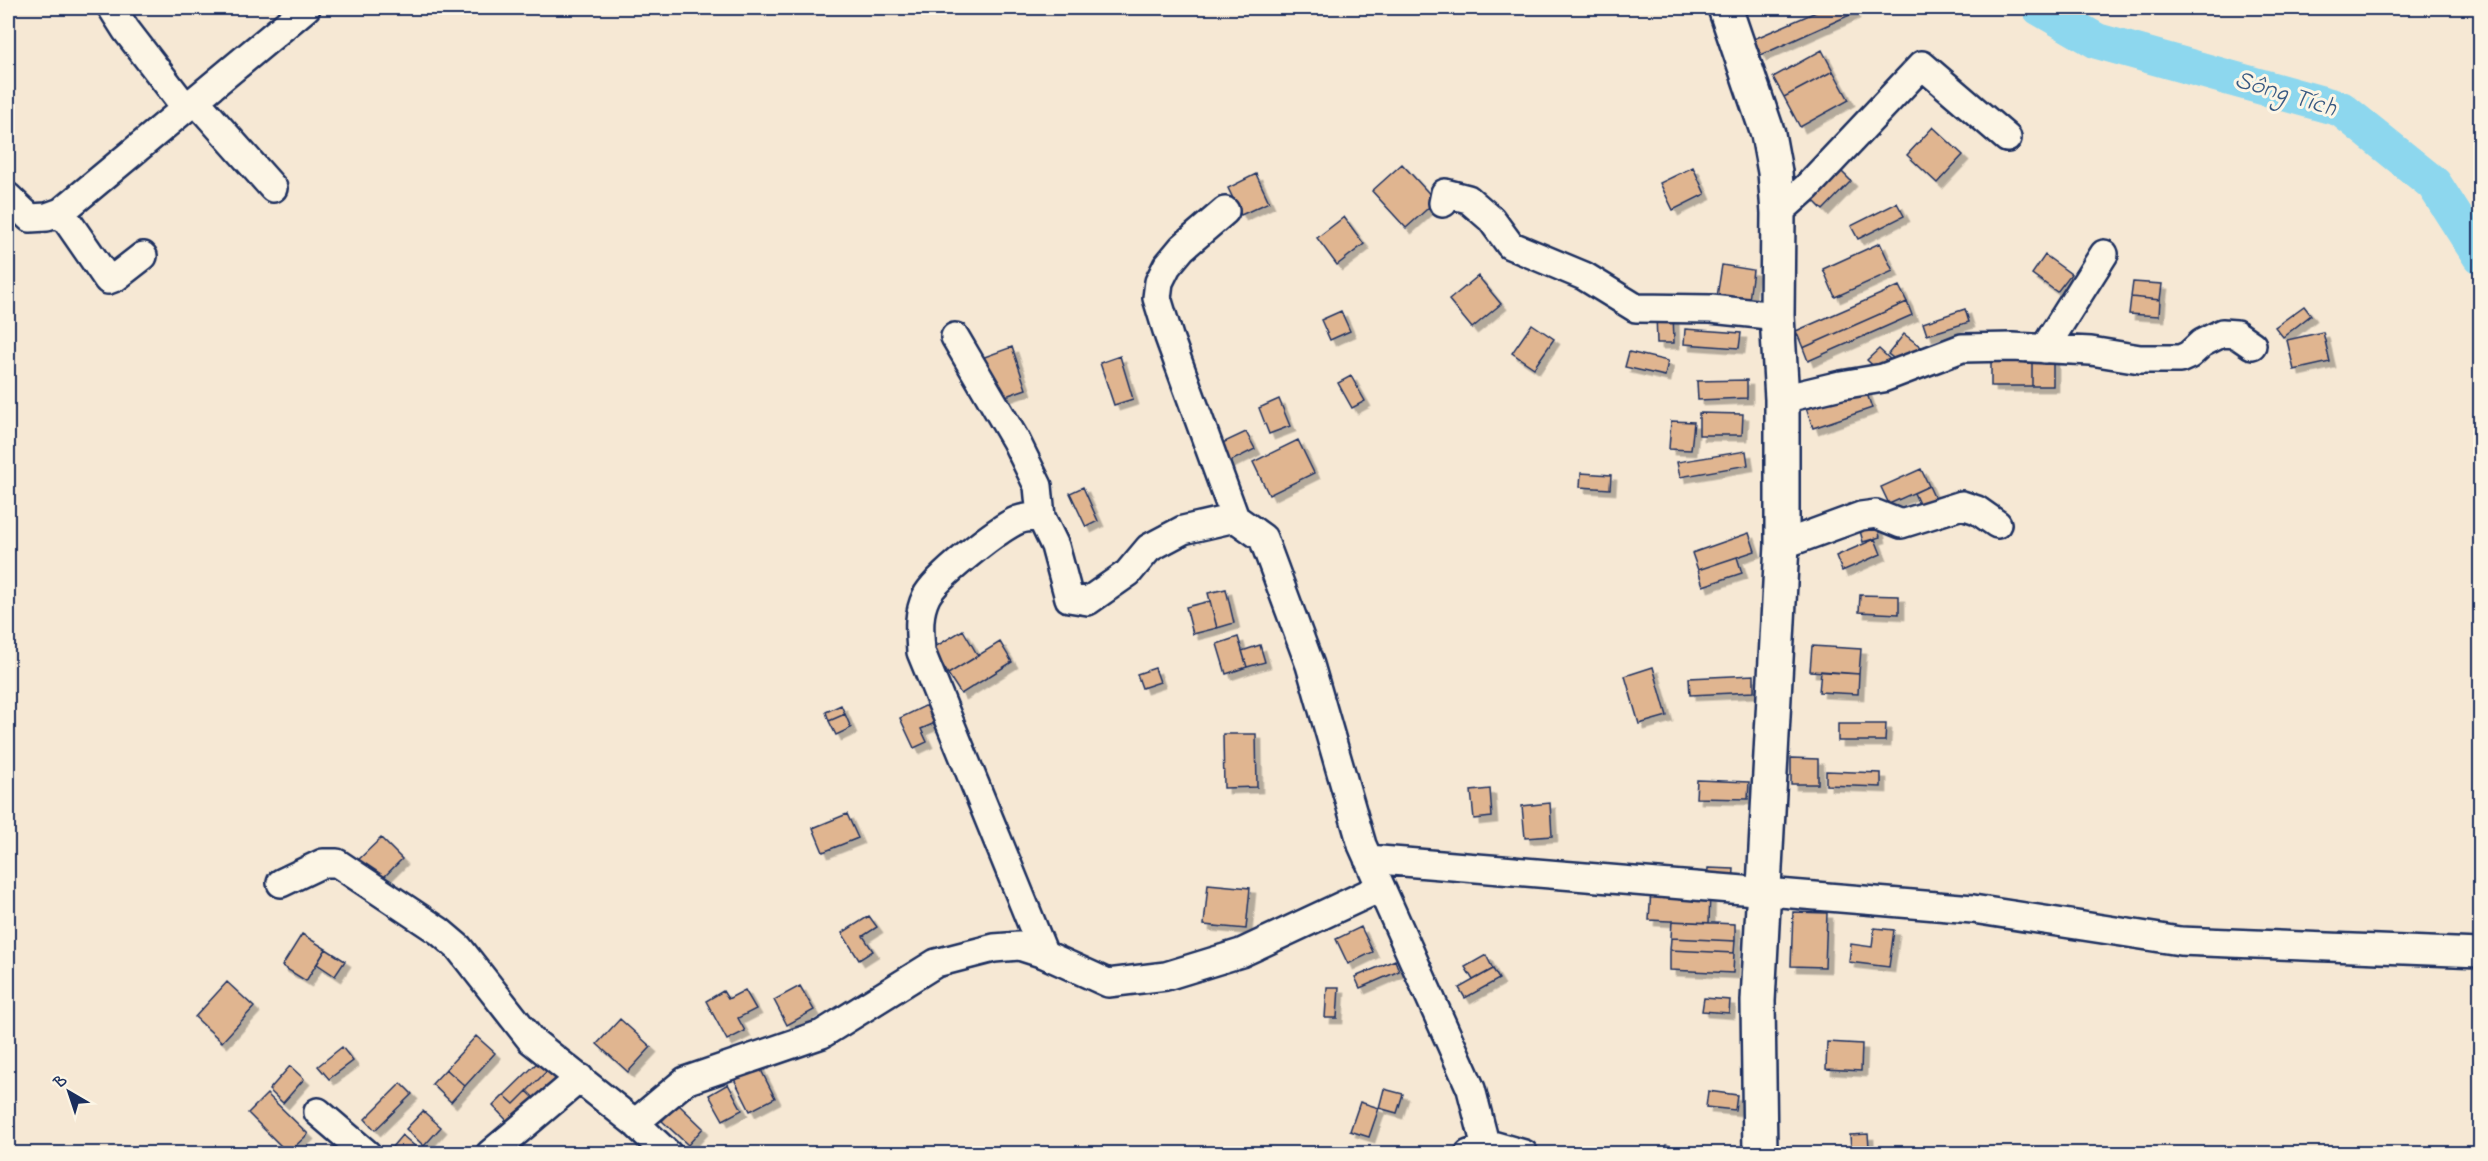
<svg xmlns="http://www.w3.org/2000/svg" width="2488" height="1161" viewBox="0 0 2488 1161" font-family="'Indie Flower',sans-serif">
<style>
.lines{fill:none;stroke-linecap:round;stroke-linejoin:round}
.river{stroke:#8dd7ee;stroke-width:36}
.building{fill:#e0b590;stroke:#1b2f5e;stroke-width:1.5;filter:url(#shadow)}
.minor-casing{stroke:#1b2f5e;stroke-width:32}
.major-casing{stroke:#1b2f5e;stroke-width:38}
.minor{stroke:#fcf5e5;stroke-width:27}
.major{stroke:#fcf5e5;stroke-width:33}
.labels{text-anchor:middle;dominant-baseline:central;stroke-width:6;stroke-linejoin:round;paint-order:stroke}
.water-label{font-size:26px;font-style:italic;fill:#385982;stroke:#fcf5e5}
</style>
<defs>
<filter id="shadow"><feDropShadow dx="5.5" dy="5.5" stdDeviation="0" flood-color="#0004"/></filter>
</defs>
<rect width="100%" height="100%" fill="#f6e8d4"/>
<filter id="ink" filterUnits="userSpaceOnUse"><feTurbulence type="fractalNoise" baseFrequency=".0167" numOctaves="2"/><feDisplacementMap in="SourceGraphic" scale="12" xChannelSelector="R" yChannelSelector="G"/><feConvolveMatrix kernelMatrix="1 2 1 2 8 2 1 2 1" color-interpolation-filters="sRGB"/></filter>
<g filter="url(#ink)">
<g class="lines">
<!-- river -->
<path class="river" d="M2040,8l57,33 244,68 93,75 46,72"/>
</g>
<!-- building -->
<path class="building" d="M1825,8h27l2,5 -93,42 -7,-16z
M1822,50l11,21 -49,26 -11,-20z
M1833,71l16,29 -49,27 -16,-30z
M1933,127l30,28 -26,28 -30,-28z
M1402,164l34,37 -30,27 -34,-37z
M1693,167l12,27 -32,16 -13,-27z
M1840,170l11,11 -28,29 -11,-11z
M1256,174l13,28 -28,13 -13,-27z
M1897,203l7,13 -46,23 -7,-13z
M1344,217l20,27 -27,21 -20,-27z
M1880,243l13,28 -58,26 -12,-28z
M2045,255l26,19 -14,18 -25,-18z
M1722,265l31,5 -5,38 -32,-5z
M1478,276l23,28 -29,24 -23,-28z
M2133,282l29,2 -2,16 -29,-3z
M1899,286l8,16 -104,46 -7,-17z
M2131,297l29,3 -1,16 -30,-2z
M1907,302l5,13 -104,46 -5,-13z
M2304,306l7,9 -28,22 -8,-10z
M1965,309l4,13 -42,13 -4,-12z
M1341,311l9,20 -20,9 -9,-20z
M1673,312l1,31h-17l-1,-30z
M1532,324l22,15 -20,29 -22,-15z
M1685,329l56,4 -2,15 -55,-4z
M2323,332l7,30 -36,8 -7,-30z
M1904,334l17,13 -16,20 -17,-13z
M1012,347l14,42 -32,11 -15,-41z
M1879,349l14,13 -11,12 -15,-14z
M1629,352l39,9 -3,15 -40,-9z
M1120,356l13,43 -19,6 -14,-42z
M1991,359h41v27h-41z
M2032,359h21v27h-21z
M1351,376l14,25 -13,7 -14,-25z
M1747,380v18l-49,2 -1,-19z
M1865,388l7,20 -59,20 -7,-20z
M1279,399l11,27 -21,8 -10,-26z
M1699,413l44,1 -1,21h-43z
M1671,421l23,1 -3,28 -22,-1z
M1246,432l9,17 -30,15 -9,-18z
M1298,440l16,33 -45,22 -16,-33z
M1746,451l2,14 -68,12 -3,-15z
M1921,469l8,17 -40,18 -8,-17z
M1581,473l30,2 -1,14 -30,-2z
M1929,486l6,13 -15,7 -6,-13z
M1083,487l15,34 -12,6 -16,-34z
M1877,522l3,15 -17,5 -4,-15z
M1749,533l6,18 -57,19 -6,-17z
M1875,539l6,15 -39,17 -6,-15z
M1737,557l5,16 -39,13 -5,-16z
M1226,589l8,34 -17,5 -9,-35z
M1860,595l39,1v18l-40,-2z
M1210,601l7,27 -24,6 -7,-27z
M963,630l15,26 -30,18 -15,-26z
M1238,637l9,30 -21,7 -9,-30z
M1000,642l12,20 -51,32 -13,-20z
M1260,645l5,17 -18,5 -5,-16z
M1812,646l49,3 -2,25 -49,-3z
M1653,667l14,49 -28,8 -14,-48z
M1155,668l5,14 -18,6 -5,-14z
M1821,671l38,3 -1,20 -39,-2z
M1754,675v17l-64,3 -1,-17z
M841,705l4,9 -16,7 -3,-9z
M927,705l8,18 -14,6 6,13 -13,6 -14,-30z
M845,714l6,14 -15,7 -7,-14z
M1838,724h48l-1,17h-47z
M1223,734h33l1,53 -33,1z
M1791,758l27,1v25h-27z
M1826,771l55,2v14l-55,-2z
M1697,780l52,2 -1,17 -52,-1z
M1490,789l2,28 -18,2 -3,-28z
M1550,803l2,33 -27,2 -3,-32z
M847,814l11,24 -35,14 -10,-24z
M381,838l21,21 -26,26 -21,-22z
M1708,868l26,1 -1,14 -26,-1z
M1208,884l42,4 -4,41 -42,-4z
M1651,890l59,2 -1,31 -60,-3z
M1793,912l34,1 -2,54 -34,-1z
M869,916l8,11 -14,9 10,15 -14,9 -17,-27z
M1672,921l63,3v17l-64,-3z
M1361,927l12,25 -25,12 -12,-25z
M1874,928l20,2 -5,37 -40,-5 2,-18 21,3z
M302,934l24,15 -20,32 -24,-15z
M1671,938l64,3 -1,12 -64,-3z
M326,949l19,12 -10,15 -18,-12z
M1670,950l64,3 -1,20 -63,-3z
M1486,955l7,14 -20,11 -8,-13z
M1395,960l4,11 -39,17 -5,-11z
M1493,969l6,10 -34,19 -6,-10z
M227,982l27,25 -32,35 -27,-25z
M800,986l14,24 -27,15 -13,-25z
M1327,987h12l-2,31h-12z
M745,990l11,19 -18,9 7,13 -18,9 -21,-39 17,-10 5,8z
M1704,998l26,2 -1,13 -27,-2z
M620,1019l31,28 -23,25 -31,-28z
M476,1036l19,17 -30,33 -19,-17z
M1827,1042l35,2 -1,27 -35,-2z
M342,1047l11,14 -24,18 -11,-13z
M542,1058l21,21 -49,49 -21,-22z
M756,1060l19,38 -25,13 -19,-38z
M290,1066l14,13 -21,24 -14,-13z
M551,1067l12,12 -24,24 -12,-12z
M446,1069l19,17 -14,16 -19,-18z
M401,1083l11,11 -37,36 -10,-11z
M728,1084l14,26 -19,10 -14,-25z
M1384,1089l19,5 -6,19 -18,-5z
M527,1091l12,12 -25,25 -21,-22 11,-11 10,9z
M1708,1091l29,4 -2,15 -29,-3z
M267,1094l41,40 -20,19 -40,-40z
M1360,1102l19,6 -10,29 -19,-6z
M678,1104l25,24 -15,17 -26,-24z
M423,1111l18,16 -17,19 -18,-17z
M1868,1134l1,13 -18,1 -1,-13z
M402,1135l22,19h-38z
M1666,1145l18,5 -1,4h-19z"/>
<g class="lines">
<!-- minor casing -->
<g class="minor-casing">
<path id="minor" d="M112,8l14,22 60,78
M195,100l78,88
M8,197l22,21 17,-1 14,-5 245,-204
M1443,203l2,-10 23,6 23,20 19,26 74,31 52,32 75,1 66,7
M1225,211l-43,37 -15,18 -8,16 -2,16 12,39 66,181 28,20 47,127 52,180 109,244 14,54 -10,9 -6,2
M61,212l47,68 8,-3 27,-21
M1778,213l29,-26 115,-122 85,73
M955,337l61,104 22,45 3,31 14,29 14,52 19,3 40,-28 21,-25 34,-18 52,-12
M2044,349l60,-95
M1782,399l59,-14 42,-7 79,-30 50,-1 79,4 49,8h40l9,-4 13,-12 20,-10 14,1 16,11
M1041,517c-8,0 -15,0 -23,3 -20,9 -83,58 -92,77 -9,19 -6,36 -5,55l123,302
M1782,545l79,-29 15,-2 25,10 61,-19 15,5 20,14
M1368,859l605,50 207,32 300,12
M281,883l42,-20h14l102,68 20,17 72,92 104,83 33,31
M318,1112l49,42
M635,1123l50,-42 137,-47 114,-71 58,-15 25,-2 25,8 64,29 58,-7 75,-23 139,-65
M1485,1143l39,11
M490,1154l90,-76"/>
</g>
<!-- major casing -->
<g class="major-casing">
<path id="major" d="M1725,8l43,126 7,38 3,41 -1,103 5,83v146l-24,456 2,153"/>
</g>
<!-- minor -->
<use href="#minor" class="minor"/>
<!-- major -->
<use href="#major" class="major"/>
</g>
</g>
<g class="labels">
<!-- water labels -->
<g class="water-label">
<text transform="translate(2285 95) rotate(17)">Sông Tích</text>
</g>
</g>
<!-- margin -->
<rect width="2488" height="1161" fill="none" stroke="#fcf5e5" stroke-width="30"/>
<rect x="15" y="15" width="2458" height="1131" fill="none" stroke="#1b2f5e" stroke-width="2" filter="url(#ink)"/>
<!-- north arrow -->
<g transform="translate(69 1092) rotate(321)" stroke="#fcf5e5" stroke-width="4.5" paint-order="stroke">
<path d="M0-4.5L10 22L0 15L-10 22Z" fill="#1b2f5e"/>
<text y="-9" font-size="16" font-weight="bold" text-anchor="middle" fill="#1b2f5e">B</text>
</g>
</svg>
